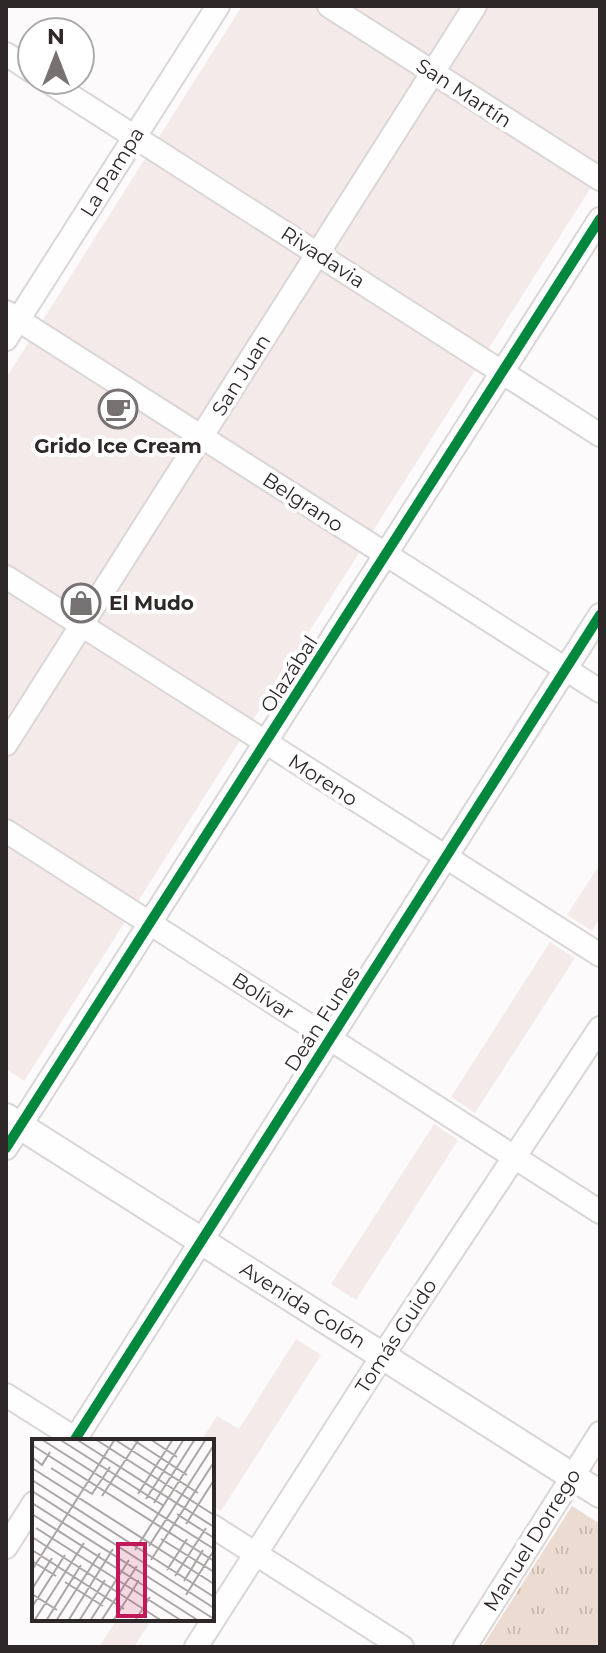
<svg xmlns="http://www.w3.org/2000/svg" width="606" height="1653" viewBox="0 0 606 1653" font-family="Montserrat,sans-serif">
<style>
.built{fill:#f5eaea}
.grass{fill:url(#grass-tufts)}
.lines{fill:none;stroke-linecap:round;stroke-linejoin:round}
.minor-casing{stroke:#dbd6d6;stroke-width:26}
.major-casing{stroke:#dbd6d6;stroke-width:30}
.minor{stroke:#fffefe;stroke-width:22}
.major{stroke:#fffefe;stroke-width:26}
.cycleway-casing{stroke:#fff;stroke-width:15}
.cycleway{stroke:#00873e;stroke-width:10}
.labels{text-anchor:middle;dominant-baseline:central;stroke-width:8;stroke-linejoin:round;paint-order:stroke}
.street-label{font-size:20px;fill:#2f2828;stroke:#fff}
.poi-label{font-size:20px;font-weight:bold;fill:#2f2828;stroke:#fff}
.inset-road{fill:none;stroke:#aaa6a6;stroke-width:2}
.view{fill:#c2185b;fill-opacity:0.15;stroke:#c2185b;stroke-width:4}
.inset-edge{fill:none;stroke:#2f2828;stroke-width:4}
</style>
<defs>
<pattern id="grass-tufts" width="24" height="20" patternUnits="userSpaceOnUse" patternTransform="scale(2)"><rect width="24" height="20" fill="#ecdbd1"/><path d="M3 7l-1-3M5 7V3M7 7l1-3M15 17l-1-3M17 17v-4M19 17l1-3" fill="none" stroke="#cbbcb3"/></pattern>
</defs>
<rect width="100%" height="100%" fill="#fcfafa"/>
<!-- built -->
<path class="built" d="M242,6h358v167l-576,908 -18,-12v-691z
M600,864v54l-8,13 -25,-16z
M550,942l25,16 -100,155 -24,-16z
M434,1124l24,16 -102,160 -25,-16z
M296,1339l25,16 -100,156 -9,-5v-65h-11l16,-25 22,13z
M117,1619h35l-18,28h-35z"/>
<!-- grass -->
<path class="grass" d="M572,1506l28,18v123h-118z"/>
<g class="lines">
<!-- minor casing -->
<g class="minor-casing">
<path id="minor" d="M329,6l271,173
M6,54l26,17
M46,80l554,355
M6,312l594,379
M6,339l212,-333
M6,577l594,378
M6,744l469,-738
M6,831l594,381
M6,1148l594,-929
M6,1395l73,46
M74,1441l526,-826
M212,1526l190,121
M6,1547l28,-44
M196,1647l187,-292 217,-327
M465,1647l135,-214"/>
</g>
<!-- major casing -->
<g class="major-casing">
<path id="major" d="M6,1117l594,377"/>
</g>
<!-- minor -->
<use href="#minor" class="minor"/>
<!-- major -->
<use href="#major" class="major"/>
<!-- cycleway casing -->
<g class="cycleway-casing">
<path id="cycleway" d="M6,1148l594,-929
M74,1441l526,-826"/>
</g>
<!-- cycleway -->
<use href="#cycleway" class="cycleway"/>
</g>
<!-- icons -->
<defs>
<g id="cafe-ring" transform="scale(2)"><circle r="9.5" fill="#fff" stroke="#777272" stroke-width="1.5"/><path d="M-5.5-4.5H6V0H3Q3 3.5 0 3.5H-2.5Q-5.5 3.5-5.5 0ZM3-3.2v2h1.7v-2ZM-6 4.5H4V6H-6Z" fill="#777272"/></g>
<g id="shop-ring" transform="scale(2)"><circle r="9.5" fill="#fff" stroke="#777272" stroke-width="1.5"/><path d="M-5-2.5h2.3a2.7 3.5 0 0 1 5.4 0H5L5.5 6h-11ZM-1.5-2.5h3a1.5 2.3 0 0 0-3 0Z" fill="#777272"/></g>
</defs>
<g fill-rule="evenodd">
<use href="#cafe-ring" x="118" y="409"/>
<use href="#shop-ring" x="81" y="603"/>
</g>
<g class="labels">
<!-- street labels -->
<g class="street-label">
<text transform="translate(464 93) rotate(33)">San Martín</text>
<text transform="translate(112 172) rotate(-58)">La Pampa</text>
<text transform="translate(323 257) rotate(33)">Rivadavia</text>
<text transform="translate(241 375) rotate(-58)">San Juan</text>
<text transform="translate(303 502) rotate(33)">Belgrano</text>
<text transform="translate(289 674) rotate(-57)">Olazábal</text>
<text transform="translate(323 780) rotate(33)">Moreno</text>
<text transform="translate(263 996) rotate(33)">Bolívar</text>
<text transform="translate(322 1019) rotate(-57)">Deán Funes</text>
<text transform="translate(303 1305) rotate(32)">Avenida Colón</text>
<text transform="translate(396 1336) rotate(-57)">Tomás Guido</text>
<text transform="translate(532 1540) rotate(-58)">Manuel Dorrego</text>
</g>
<!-- poi labels -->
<g class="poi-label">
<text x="118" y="446">Grido Ice Cream</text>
<text x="109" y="603" text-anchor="start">El Mudo</text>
</g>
</g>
<!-- overview -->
<g transform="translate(32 1439)">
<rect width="182" height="182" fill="#fcfafa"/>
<path class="inset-road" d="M9,0l173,110M27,0l105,67M44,0l138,88M63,0l119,76M82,0l84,54M100,0l55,36M118,0l27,18M0,6l182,116M0,18l10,8 8,-13M0,29l182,116M19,29l41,26 18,-27M0,41l182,117M0,52l182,117M106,55l35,-55M70,57l37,-57M114,60l38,-60M0,64l182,116M122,64l41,-64M0,75l167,107M145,75l37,24M154,85l28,-44M4,89l146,93M0,98l130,84M129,100l53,33M117,107l65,-101M0,111l92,59M103,111l71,-111M119,121l63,-98M0,122l24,15M0,131l83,-131M135,131l20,-31M143,137l31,-48M152,142l19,-31M33,143l38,24M0,150l20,-31M0,155l25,16M154,156l28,-45M0,168l33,-52M2,182l50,-78M14,182l35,-56M24,182l44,-68M36,182l45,-72M47,182l26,-41M58,182l39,-61M69,182l36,-55M81,182l26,-41M103,182l15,-24"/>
<path class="view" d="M86,105h27v72h-27z"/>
<rect width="182" height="182" class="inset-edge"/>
</g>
<!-- border -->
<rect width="606" height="1653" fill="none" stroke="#2f2828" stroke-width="16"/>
<!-- north arrow -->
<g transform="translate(56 56)"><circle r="38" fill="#ffffff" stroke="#aca9a9" stroke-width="2"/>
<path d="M0-6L14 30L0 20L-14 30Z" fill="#777272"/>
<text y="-12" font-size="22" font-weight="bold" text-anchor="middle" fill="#2f2828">N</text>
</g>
</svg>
